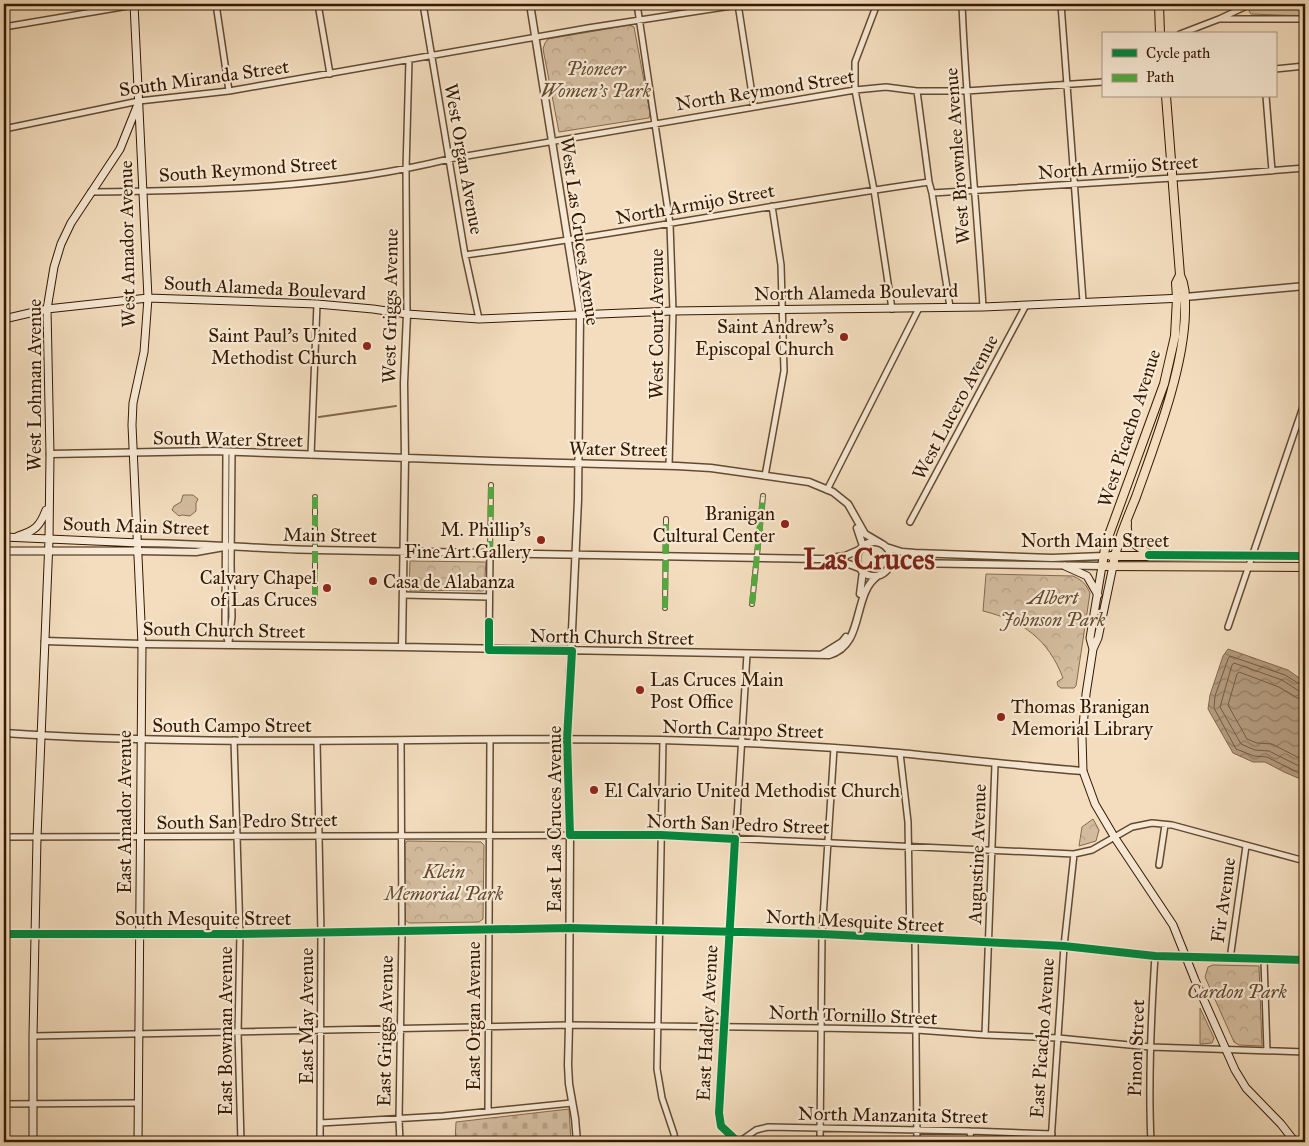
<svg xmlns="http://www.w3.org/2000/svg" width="1309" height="1146" viewBox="0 0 1309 1146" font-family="'IM FELL Great Primer',serif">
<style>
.grass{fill:#d3bc9e;stroke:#846a4f}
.cemetery{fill:url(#cemetery-stones);stroke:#846a4f}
.park{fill:url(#park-crowns);stroke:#846a4f}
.water{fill:url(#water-waves);stroke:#80664b}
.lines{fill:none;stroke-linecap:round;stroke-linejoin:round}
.shore{stroke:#745a3e;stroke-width:1}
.stream{stroke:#80664b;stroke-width:2}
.pedestrian-casing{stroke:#644a30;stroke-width:6}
.minor-casing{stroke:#644a30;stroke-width:8}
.tertiary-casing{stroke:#644a30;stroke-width:9}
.secondary-casing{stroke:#351900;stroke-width:9}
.primary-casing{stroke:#351900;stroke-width:10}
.pedestrian{stroke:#f7e9d5;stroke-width:4}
.minor{stroke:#f7e9d5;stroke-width:5}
.tertiary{stroke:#f7e9d5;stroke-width:6}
.secondary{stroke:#f7e9d5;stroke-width:7}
.primary{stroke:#f3ddbe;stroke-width:8}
.quiet{stroke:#54a940;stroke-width:6;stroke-dasharray:12 6;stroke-linecap:butt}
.cycleway-casing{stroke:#f7e9d5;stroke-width:11}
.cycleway{stroke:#00873e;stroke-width:8}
.poi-dot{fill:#8f2418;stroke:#f7e9d5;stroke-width:2}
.labels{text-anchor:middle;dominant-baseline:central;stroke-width:4.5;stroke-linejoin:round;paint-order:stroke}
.park-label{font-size:19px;font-style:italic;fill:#644a2f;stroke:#f7e9d5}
.street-label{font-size:19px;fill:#351900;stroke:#f7e9d5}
.poi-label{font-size:19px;fill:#351900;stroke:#f7e9d5;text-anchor:end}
.town-label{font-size:29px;font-weight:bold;fill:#7a1f14;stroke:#f7e9d5}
</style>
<defs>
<pattern id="cemetery-stones" width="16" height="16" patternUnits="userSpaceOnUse" patternTransform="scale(1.25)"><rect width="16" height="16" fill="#d3bc9e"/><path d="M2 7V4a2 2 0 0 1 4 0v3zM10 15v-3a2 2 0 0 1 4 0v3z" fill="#b6a186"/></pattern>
<pattern id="park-crowns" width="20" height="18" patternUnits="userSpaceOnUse" patternTransform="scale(1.25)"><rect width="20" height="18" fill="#d3bc9e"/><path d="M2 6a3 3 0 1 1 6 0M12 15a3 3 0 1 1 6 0" fill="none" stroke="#b6a186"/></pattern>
<pattern id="water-waves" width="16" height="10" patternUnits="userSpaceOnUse" patternTransform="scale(1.25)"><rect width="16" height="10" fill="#b29a7d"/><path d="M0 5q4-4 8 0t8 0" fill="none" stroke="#927d64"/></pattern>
</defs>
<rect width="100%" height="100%" fill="#f3ddbe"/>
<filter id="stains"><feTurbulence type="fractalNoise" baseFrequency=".004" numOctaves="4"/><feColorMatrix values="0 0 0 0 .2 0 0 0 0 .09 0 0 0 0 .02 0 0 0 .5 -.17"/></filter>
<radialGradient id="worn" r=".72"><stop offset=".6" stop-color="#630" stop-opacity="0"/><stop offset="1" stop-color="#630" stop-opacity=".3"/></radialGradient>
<!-- grass -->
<path class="grass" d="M183,495h10l5,4 -2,4v8l-6,5 -8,-1 -3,1 -7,-6 2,-4 7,-4z"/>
<!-- cemetery -->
<path class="cemetery" d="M569,1109l2,33h-116l1,-20z"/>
<!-- park -->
<path class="park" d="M1260,4h45v12l-54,-2 -2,-3 2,-4z
M630,25l4,2 16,86 -1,5 -90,14 -16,-83 2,-6 3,-4z
M410,561l76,1 -2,27 -1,2 -74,-1z
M986,574l87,2c9,4 13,8 17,17l-14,93 -2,2h-13l-3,-2 -1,-4 6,-4c-15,-39 -40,-57 -80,-67z
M1093,819l6,11 -3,11 -17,5 3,-19z
M407,841l74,1 3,3 -1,74 -4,3 -70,1 -4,-3v-76z
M1213,965l46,1 3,80 -23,-1 -5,-3 -29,-65 3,-10z
M1200,1008l14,30 -2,5 -12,1z"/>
<!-- water -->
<path class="water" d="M1228,649l60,21 17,12v99l-21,-9 -19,-10h-12l-20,-9 -25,-44 2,-14 13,-39z"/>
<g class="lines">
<!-- shore -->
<path class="shore" d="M1305,686l-4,-1 -16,-10 -55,-19 -2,3 -13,37 -1,12 22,41 18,7 13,1 38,19
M1305,692l-6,-1 -17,-11 -48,-17 -2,2 -12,42 21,37 14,6 14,1 36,18
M1305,700l-8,-2 -18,-11 -40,-15 -2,2 -9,31 19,34 10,4 15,1 33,17"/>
<!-- stream -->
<path class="stream" d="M319,417l77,-11"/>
<!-- pedestrian casing -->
<g class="pedestrian-casing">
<path id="pedestrian" d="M315,497v106
M490,553l1,-68
M752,604l11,-108
M665,608l1,-89"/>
</g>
<!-- minor casing -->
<g class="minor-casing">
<path id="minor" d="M216,4l13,87
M318,4l12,70
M423,4l42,251 14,64
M637,4l33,220 3,87 -4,155
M738,4l16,103
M877,4l-22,58v28l19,100 18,119
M962,4c4,101 15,202 21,303
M1061,4l22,297
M1219,19h86
M4,27l136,-23
M1180,34l39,-15 32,-15
M1275,69l30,-3
M917,91l12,91 3,11 18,114
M1266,96l6,75
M4,129l135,-28 90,-10 359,-63 156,-24
M91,192c119,-1 242,-4 358,-33l406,-69 31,-3 31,4h49l137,-9
M932,193l273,-17 100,-8
M465,255c156,-21 309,-51 464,-73
M407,314l-1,-144 3,-110
M226,452l-1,179 4,14
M311,455l6,-151
M765,476l19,-105 -3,-106 -9,-59
M827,490l92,-182
M910,522l116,-217
M403,595l86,2
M1228,627l77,-226
M229,642l3,-25 -1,-53 1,-112
M489,650l1,-97
M1303,660l2,-7
M234,740l6,194 -2,99 3,109
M663,740l-6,329 5,29 12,36 1,8
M317,741l4,192 -1,209
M900,753l8,69 2,117
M4,837l657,-2 413,19
M1159,865l6,-40
M915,939l2,203
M1230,959l16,-113
M1264,960l3,91
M985,1035l10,-271
M33,1036l536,-11 251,3 97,2 68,5 73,3 92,9 155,5
M4,1104l134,-1
M488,1111l2,-371
M320,1123l123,-7 129,-13
M970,1131l1,11
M400,1142l-1,-22 3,-188 -1,-191
M738,1142l-17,-16 -2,-13 28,-459
M739,1142l17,-12 12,-3 202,4 82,3
M820,1142l2,-208 12,-186
M1051,1142l13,-196 10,-92 18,-4 40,-23 20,-4 20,2 133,36
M1151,1142c-3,-62 0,-124 4,-186"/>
</g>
<!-- tertiary casing -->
<g class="tertiary-casing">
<path id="tertiary" d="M530,4l50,312 -2,184 -11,239 3,96 -1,190 -1,40 1,19 6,34 2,24
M1185,297l120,-11
M50,454l163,-3 279,10 185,5 34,2 98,14 24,10 15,12 17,30 17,10
M857,528l6,18
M857 559a17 17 0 1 1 34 0a17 17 0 1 1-34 0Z
M139,543c59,0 117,6 177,7 169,4 339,7 509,9l21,4 16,6
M886,547l16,5 13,1 137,5 52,-2
M139,551l57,1 28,-5
M831,558l14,-2 16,-7
M889,566l17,-3 196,3
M860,594l3,-23
M45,641l97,3 260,3 427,8c37,-10 22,-62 50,-80
M402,647l3,-189 -1,-75 3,-69
M821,655l21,-13 4,-5
M4,733c219,15 438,3 657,7 79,2 159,6 238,13 61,6 122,13 184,18
M4,934h236l330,-6 252,6 242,12 91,10 150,4"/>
</g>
<!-- secondary casing -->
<g class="secondary-casing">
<path id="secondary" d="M134,4l14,294 -4,54 -11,51 -1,22 10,219 -4,498
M4,319l43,-10 101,-11 169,6 56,5 34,5 72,5 194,-8 310,-4 200,-9
M18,536c17,-5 22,-10 28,-26
M4,537l135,6
M4,551h135
M1065,566l22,10 11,19
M1113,566l-15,72 -5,11 -7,45 -4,43 1,34 12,33 20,34 58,87 22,55 40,90 11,18 35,36 14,18
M1093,649l-3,-11 12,-72
M33,1142v-106l4,-199 12,-297 1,-86 -3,-145 7,-42 7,-23 10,-21 49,-74 18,-45"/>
</g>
<!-- primary casing -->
<g class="primary-casing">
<path id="primary" d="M1159,4l1,30
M1180,275l-4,8 1,15 -2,38 -11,48 -58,159 -4,23 203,1
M1127,523c-2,21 12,21 22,32
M1111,556h194
M1113,566c4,-24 14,-47 23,-69 19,-54 48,-128 49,-185 0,-14 1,-25 -5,-37l-14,-179"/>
</g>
<!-- pedestrian -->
<use href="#pedestrian" class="pedestrian"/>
<!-- minor -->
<use href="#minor" class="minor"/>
<!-- tertiary -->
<use href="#tertiary" class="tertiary"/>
<!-- secondary -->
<use href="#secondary" class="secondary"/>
<!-- primary -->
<use href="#primary" class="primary"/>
<!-- quiet -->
<path class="quiet" d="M315,497v106
M490,553l1,-68
M752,604l11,-108
M665,608l1,-89"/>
<!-- cycleway casing -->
<g class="cycleway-casing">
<path id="cycleway" d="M1149,555l156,1
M489,622v28l83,1 -5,88 3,96h91l74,4 -16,274 2,13 17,16
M4,934h236l330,-6 252,6 242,12 91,10 150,4"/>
</g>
<!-- cycleway -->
<use href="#cycleway" class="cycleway"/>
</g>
<!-- markers -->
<g class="poi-dot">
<circle cx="844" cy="337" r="5"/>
<circle cx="367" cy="346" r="5"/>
<circle cx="785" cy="524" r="5"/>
<circle cx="541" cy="540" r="5"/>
<circle cx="373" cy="581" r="5"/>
<circle cx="327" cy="588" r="5"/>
<circle cx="640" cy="690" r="5"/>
<circle cx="1001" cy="717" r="5"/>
<circle cx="594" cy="790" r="5"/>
</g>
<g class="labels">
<!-- park labels -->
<g class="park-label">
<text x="596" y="68">Pioneer<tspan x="596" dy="22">Women's Park</tspan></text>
<text x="1053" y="597">Albert<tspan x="1053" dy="22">Johnson Park</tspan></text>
<text x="444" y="871">Klein<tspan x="444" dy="22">Memorial Park</tspan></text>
<text x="1237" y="991">Cardon Park</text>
</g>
<!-- street labels -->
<g class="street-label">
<text transform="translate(204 78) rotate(-8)">South Miranda Street</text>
<text transform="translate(765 90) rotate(-9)">North Reymond Street</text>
<text transform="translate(957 156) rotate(-94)">West Brownlee Avenue</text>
<text transform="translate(464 159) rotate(80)">West Organ Avenue</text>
<text transform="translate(1118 167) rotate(-4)">North Armijo Street</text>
<text transform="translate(248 169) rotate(-4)">South Reymond Street</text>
<text transform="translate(695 204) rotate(-10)">North Armijo Street</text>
<text transform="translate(580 231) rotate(82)">West Las Cruces Avenue</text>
<text transform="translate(127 244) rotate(-91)">West Amador Avenue</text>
<text transform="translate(265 288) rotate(3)">South Alameda Boulevard</text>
<text transform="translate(856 292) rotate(-1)">North Alameda Boulevard</text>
<text transform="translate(390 306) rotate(-89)">West Griggs Avenue</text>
<text transform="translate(656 324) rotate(-90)">West Court Avenue</text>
<text transform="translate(34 385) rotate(-90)">West Lohman Avenue</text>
<text transform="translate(955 407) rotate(-62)">West Lucero Avenue</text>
<text transform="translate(1129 428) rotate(-72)">West Picacho Avenue</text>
<text transform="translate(228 439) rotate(1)">South Water Street</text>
<text transform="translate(618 449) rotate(1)">Water Street</text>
<text transform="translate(136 526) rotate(2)">South Main Street</text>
<text transform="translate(330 535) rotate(1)">Main Street</text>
<text x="1095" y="540">North Main Street</text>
<text transform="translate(224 630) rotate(1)">South Church Street</text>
<text transform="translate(612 637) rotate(1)">North Church Street</text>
<text x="232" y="725">South Campo Street</text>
<text transform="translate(743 729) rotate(2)">North Campo Street</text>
<text transform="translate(124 812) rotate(-90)">East Amador Avenue</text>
<text transform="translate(554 819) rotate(-90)">East Las Cruces Avenue</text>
<text transform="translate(247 821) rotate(-1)">South San Pedro Street</text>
<text transform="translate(738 824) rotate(2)">North San Pedro Street</text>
<text transform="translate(977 854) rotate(-88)">Augustine Avenue</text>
<text transform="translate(1223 900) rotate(-82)">Fir Avenue</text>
<text x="203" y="918">South Mesquite Street</text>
<text transform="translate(855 921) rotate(3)">North Mesquite Street</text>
<text transform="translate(853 1015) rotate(2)">North Tornillo Street</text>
<text transform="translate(306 1016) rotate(-90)">East May Avenue</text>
<text transform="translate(473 1016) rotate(-90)">East Organ Avenue</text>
<text transform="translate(707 1023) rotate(-87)">East Hadley Avenue</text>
<text transform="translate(225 1031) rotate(-90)">East Bowman Avenue</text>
<text transform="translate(385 1031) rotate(-89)">East Griggs Avenue</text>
<text transform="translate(1042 1038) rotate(-86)">East Picacho Avenue</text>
<text transform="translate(1136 1048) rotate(-88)">Pinon Street</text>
<text transform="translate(893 1115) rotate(1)">North Manzanita Street</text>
</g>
<!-- poi labels -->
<g class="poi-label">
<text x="834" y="326">Saint Andrew's<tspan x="834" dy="22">Episcopal Church</tspan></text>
<text x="357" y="335">Saint Paul's United<tspan x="357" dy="22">Methodist Church</tspan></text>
<text x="775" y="513">Branigan<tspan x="775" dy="22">Cultural Center</tspan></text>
<text x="531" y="529">M. Phillip's<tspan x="531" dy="22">Fine Art Gallery</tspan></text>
<text x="317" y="577">Calvary Chapel<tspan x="317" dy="22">of Las Cruces</tspan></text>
<text x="383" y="581" text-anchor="start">Casa de Alabanza</text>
<text x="650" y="679" text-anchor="start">Las Cruces Main<tspan x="650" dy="22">Post Office</tspan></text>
<text x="1011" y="706" text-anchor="start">Thomas Branigan<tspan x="1011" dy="22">Memorial Library</tspan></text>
<text x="604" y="790" text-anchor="start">El Calvario United Methodist Church</text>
</g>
<!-- town labels -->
<g class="town-label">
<text x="869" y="559">Las Cruces</text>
</g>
</g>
<!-- margin -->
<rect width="1309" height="1146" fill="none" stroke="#f3ddbe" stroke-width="20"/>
<rect x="5" y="5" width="1299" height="1136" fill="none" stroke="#351900" stroke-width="2.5"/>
<rect x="10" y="10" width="1289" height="1126" fill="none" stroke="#351900"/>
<!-- legend -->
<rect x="1102" y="32" width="175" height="65" fill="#f7e9d5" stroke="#a99680"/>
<rect x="1112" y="49" width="25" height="8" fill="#00873e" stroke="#a99680"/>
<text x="1146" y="58" font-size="15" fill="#351900">Cycle path</text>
<rect x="1112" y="74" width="25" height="8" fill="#54a940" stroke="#a99680"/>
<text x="1146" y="82" font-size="15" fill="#351900">Path</text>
<rect width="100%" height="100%" filter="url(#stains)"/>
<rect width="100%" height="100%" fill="url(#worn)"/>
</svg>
